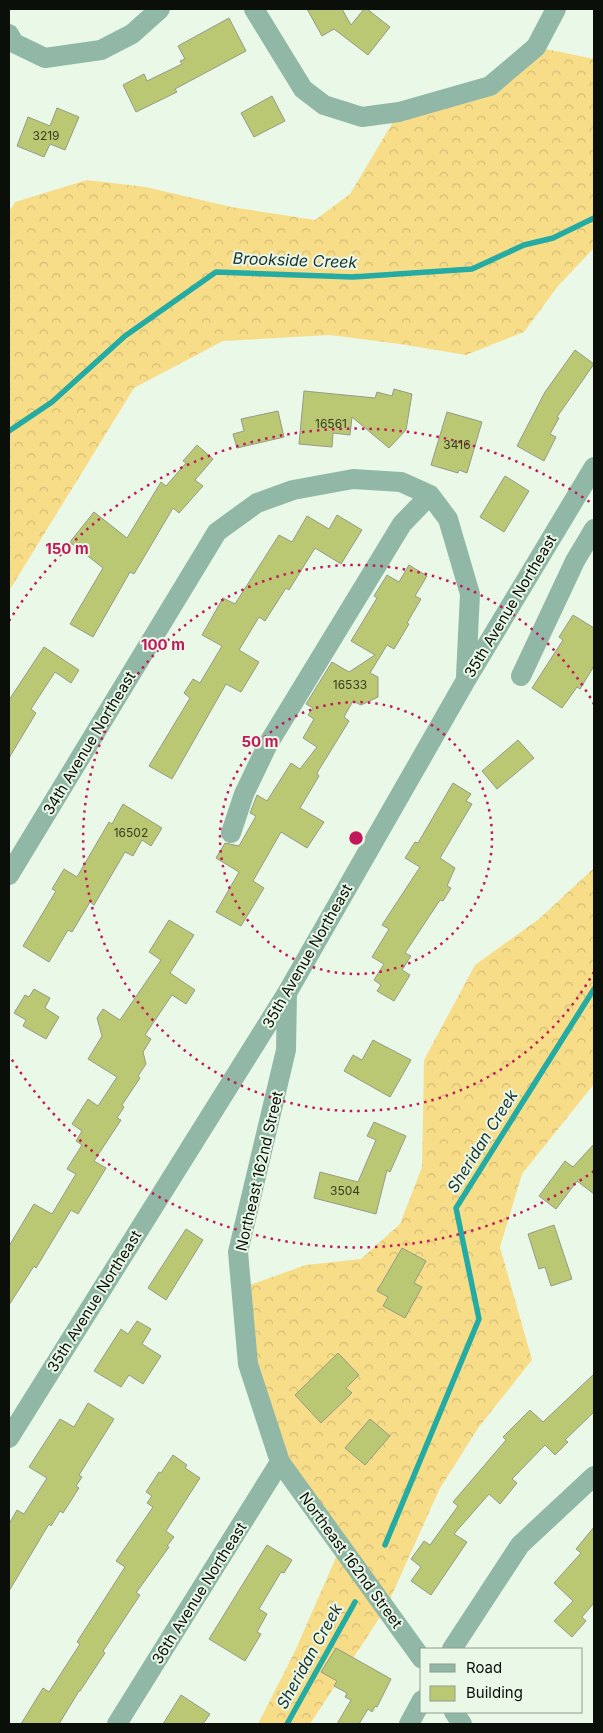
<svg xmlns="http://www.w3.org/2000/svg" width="603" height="1733" viewBox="0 0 603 1733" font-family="Inter,sans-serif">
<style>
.forest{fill:url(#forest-crowns)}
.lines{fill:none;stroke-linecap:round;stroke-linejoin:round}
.stream{stroke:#23aba4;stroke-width:5.5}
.building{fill:#bbc873;stroke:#969a88}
.minor{stroke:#91b8a6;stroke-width:20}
.ring{fill:none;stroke:#c2185b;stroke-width:2.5;stroke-dasharray:2.5 5}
.labels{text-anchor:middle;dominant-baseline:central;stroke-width:4;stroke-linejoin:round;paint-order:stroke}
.number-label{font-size:12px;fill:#363d24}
.street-label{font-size:15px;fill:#0a0f09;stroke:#eaf8e8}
.water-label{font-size:16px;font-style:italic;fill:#1b312f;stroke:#eaf8e8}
.centre{fill:#c2185b;stroke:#eaf8e8;stroke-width:2.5}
.ring-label{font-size:15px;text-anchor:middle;font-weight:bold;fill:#c2185b;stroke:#eaf8e8;stroke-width:4;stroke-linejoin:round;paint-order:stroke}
</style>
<defs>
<pattern id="forest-crowns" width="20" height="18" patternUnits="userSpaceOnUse" patternTransform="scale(1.25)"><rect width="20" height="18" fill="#f8dd89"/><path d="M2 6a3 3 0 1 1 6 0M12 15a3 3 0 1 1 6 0" fill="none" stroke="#d3bc75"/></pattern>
</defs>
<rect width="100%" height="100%" fill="#eaf8e8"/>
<!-- forest -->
<path class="forest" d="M536,47l58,12v189l-36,38 -34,46 -58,23 -66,-11 -70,-9 -107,6 -89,47 -125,203v-379l6,-10 72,-22 59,7 85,20 84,13 35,-26 49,-82 91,-26z
M594,868v216l-72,90 -22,73 32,113 -54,68 -39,62 -53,118 -76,116h-52l37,-73 46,-105 -61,-84 -39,-174 65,-23 55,-6 39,-35 22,-57 2,-107 51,-95 64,-46z"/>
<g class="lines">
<!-- stream -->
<path class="stream" d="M9,431l43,-29 73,-66 91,-64 137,5 119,-8 52,-24 29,-7 41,-20
M385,1545l94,-226 -23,-111 138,-219
M287,1724l68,-122"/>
</g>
<!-- building -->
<path class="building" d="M307,9h35l9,16 13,-16h3l23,18 -22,28 -34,-26 -12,7z
M229,18l17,33 -71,38 2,3 -41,20 -13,-27 21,-11 3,7 35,-17 -2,-3 5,-2 -7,-13z
M272,96l13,25 -31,16 -13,-24z
M57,108l22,9 -14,33 -15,-6 -6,13 -27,-11 11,-29 22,9z
M575,350l19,14 -37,53 2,1 -9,16 6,3 -12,24 -27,-15 28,-54z
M394,389l18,5 -6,36 -17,18 -37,-31 -2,18 -17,-2 -1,14 -33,-3 5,-53 71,7 2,-6 15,4z
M278,411l6,26 -47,11 -4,-14 11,-3 -3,-12z
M447,412l35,10 -15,51 -8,-3 -1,3 -27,-8z
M197,445l16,14 -18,21 8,6 -24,27 -6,-5 -39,66 -4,-2 -37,65 -23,-13 33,-56 -33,-26 24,-30 33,26 34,-56 5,4 20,-23 -3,-2z
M505,476l24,15 -25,41 -24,-15z
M337,515l25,15 -21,34 -26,-16 -26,42 -3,-2 -21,33 -6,-4 -20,33 20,12 -18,30 -15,-8 -54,95 -23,-13 41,-68 -6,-5 9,-14 7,4 22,-37 -20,-11 21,-37 12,6 44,-69 13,7 15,-26 22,13z
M409,565l18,11 -12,20 6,3 -14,24 2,1 -15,25 -7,-4 -17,28 8,4v20l-17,8 -8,-4 -9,16 5,4 -32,52 2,3 -19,32 24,14 -17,26 -26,-16 -28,49 11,7 -23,38 -25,-14 23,-40 -23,-14 9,-15 14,3 17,-30 -6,-3 7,-18 10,6 24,-38 9,6 17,-22 -14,-9 11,-19 -6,-4 5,-7 -7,-4 26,-42 17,10 26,-17 -24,-14 26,-43 -3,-2 13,-21 12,7z
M573,615l21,13v38l-14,23 -3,-2 -15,21 -30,-20 31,-48 -4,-3z
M44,647l35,23 -8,13 -16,-11 -24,37 5,4 -27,45v-58z
M518,740l16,18 -37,31 -15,-18z
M453,783l18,11 -5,7 6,3 -32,54 15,10 -8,18 4,2 -8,13 -3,-1 -35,53 6,3 -9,14 8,5 -16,26 -17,-10 4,-6 -7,-5 10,-16 -12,-7 17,-28 -7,-4 38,-58 -15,-9 10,-16 3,1z
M123,804l39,24 -11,18 -9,-6 -9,16 -8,-4 -31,53 -4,-3 -18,30 -4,-2 -19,32 -26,-16 33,-55 -4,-2 12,-20 13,8 32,-55 3,2z
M169,920l25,15 -24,38 25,17 -9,14 -14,-9 -27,40 6,4 -8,13 3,12 -8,12 2,2 -18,27 2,2 -7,11 4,2 -27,41 12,7 -28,46 -7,-4 -35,58 -2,-2 -25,39v-59l25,-42 18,10 24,-40 -9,-5 15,-24 -6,-4 6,-10 -10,-7 16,-25 10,7 19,-29 -29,-18 14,-23 -5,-18 6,-9 17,11 41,-60 -12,-8z
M34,989l16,9 -5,10 14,9 -13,22 -23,-13 3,-6 -12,-7 11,-18 4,2z
M373,1040l38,20 -21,37 -46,-26 9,-16 9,5z
M374,1122l32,14 -16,36 -3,-2 -11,44 -62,-16 6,-26 38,10 18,-42 -9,-4z
M594,1144v50l-17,-13 -21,28 -17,-13 26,-35 8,6z
M554,1225l18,54 -21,7 -6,-19 -6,2 -11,-35z
M186,1229l17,11 -37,60 -18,-12z
M402,1248l24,13 -12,22 8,4 -17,31 -22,-12 5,-9 -11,-6z
M137,1321l14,8 -9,15 19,12 -18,28 -14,-9 -8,12 -27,-16 27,-42 7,5z
M338,1353l21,22 -13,13 6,5 -31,30 -26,-28z
M594,1374v38l-29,28 3,2 -13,13 -10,-10 -33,34 5,4 -17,21 -11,-10 -35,40 13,8 -36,53 -20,-14 10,-14 -10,-8 13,-18 6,4 28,-39 -5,-4 53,-62 -3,-3 27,-27 13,12z
M88,1403l26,16 -35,56 3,2 -6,9 3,2 -16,25 -3,-2 -9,15 -2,-2 -40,67v-67l8,-14 7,4 23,-36 -18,-11 31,-48 14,8z
M370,1419l20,17 -25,29 -20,-17z
M173,1455l14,10 -2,3 15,10 -34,53 8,6 -7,9 2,1 -33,46 4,2 -37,56 2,2 -25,38h-1l-20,33h-38l22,-36 6,4 31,-48 -3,-2 48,-75 -9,-6 37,-54 -6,-4 5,-7 -6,-4 13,-20 2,1z
M594,1527v76l-12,14 4,4 -14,16 -18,-16 19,-20 -19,-18 27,-30 -5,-4z
M267,1545l25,15 -8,13 -3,-1 -22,37 8,5 -10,18 4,2 -16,27 -36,-22z
M336,1648l55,31 -14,28 -2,-1 -3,6 -4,-3 -9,15h-22l14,-24 -6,-3 2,-4 -13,-7 3,-5 -16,-9z
M181,1695l29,19 -7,10h-40z"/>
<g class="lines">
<!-- minor -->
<path class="minor" d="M254,9l49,80 21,16 38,12 37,-5 91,-26 46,-39 20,-38
M9,34l5,9 31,15 56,-8 31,-16 28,-25
M521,676l54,-115 19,-32
M231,833l13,-39 24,-50 134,-220 28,-29
M9,875l208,-343 40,-29 36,-13 60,-11 48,3 29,13 18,24 22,75 -4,82
M287,993l-1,57 -48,202 10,112 32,98 142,197
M9,1438l278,-445 179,-313 128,-213
M452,1649l68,-104 74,-69
M454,1712l8,12
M117,1724l163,-262
M409,1724l13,-24"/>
</g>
<!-- distance rings -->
<g class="ring">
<circle cx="356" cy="838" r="136"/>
<path d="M594 972A273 273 0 1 1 594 704"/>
<path d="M594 1171A409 409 0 0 1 9 1055M9 621A409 409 0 0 1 594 505"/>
</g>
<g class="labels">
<!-- number labels -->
<g class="number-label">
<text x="46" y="135">3219</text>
<text x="331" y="423">16561</text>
<text x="457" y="444">3416</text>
<text x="350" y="684">16533</text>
<text x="131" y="832">16502</text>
<text x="345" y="1190">3504</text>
</g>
<!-- street labels -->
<g class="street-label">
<text transform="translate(510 606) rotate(-59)">35th Avenue Northeast</text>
<text transform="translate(89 743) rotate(-59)">34th Avenue Northeast</text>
<text transform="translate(307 956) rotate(-60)">35th Avenue Northeast</text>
<text transform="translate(259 1171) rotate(-77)">Northeast 162nd Street</text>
<text transform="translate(94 1301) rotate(-58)">35th Avenue Northeast</text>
<text transform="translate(351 1560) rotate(54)">Northeast 162nd Street</text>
<text transform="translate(199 1593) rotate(-58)">36th Avenue Northeast</text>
</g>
<!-- water labels -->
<g class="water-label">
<text transform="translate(295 260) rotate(2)">Brookside Creek</text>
<text transform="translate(482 1141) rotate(-58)">Sheridan Creek</text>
<text transform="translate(309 1656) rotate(-61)">Sheridan Creek</text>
</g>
</g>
<circle cx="356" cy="838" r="8" class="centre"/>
<g class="ring-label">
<text x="67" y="554">150 m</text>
<text x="163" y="650">100 m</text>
<text x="260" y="747">50 m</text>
</g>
<!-- border -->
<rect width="603" height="1733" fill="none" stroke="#0a0f09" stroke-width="20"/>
<!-- legend -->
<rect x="420" y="1648" width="162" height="65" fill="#eaf8e8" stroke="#909b8f"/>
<rect x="430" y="1664" width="25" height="8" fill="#91b8a6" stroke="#909b8f"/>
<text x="466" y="1673" font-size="15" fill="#0a0f09">Road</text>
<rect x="430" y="1686" width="25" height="15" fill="#bbc873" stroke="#909b8f"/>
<text x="466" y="1698" font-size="15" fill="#0a0f09">Building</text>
</svg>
